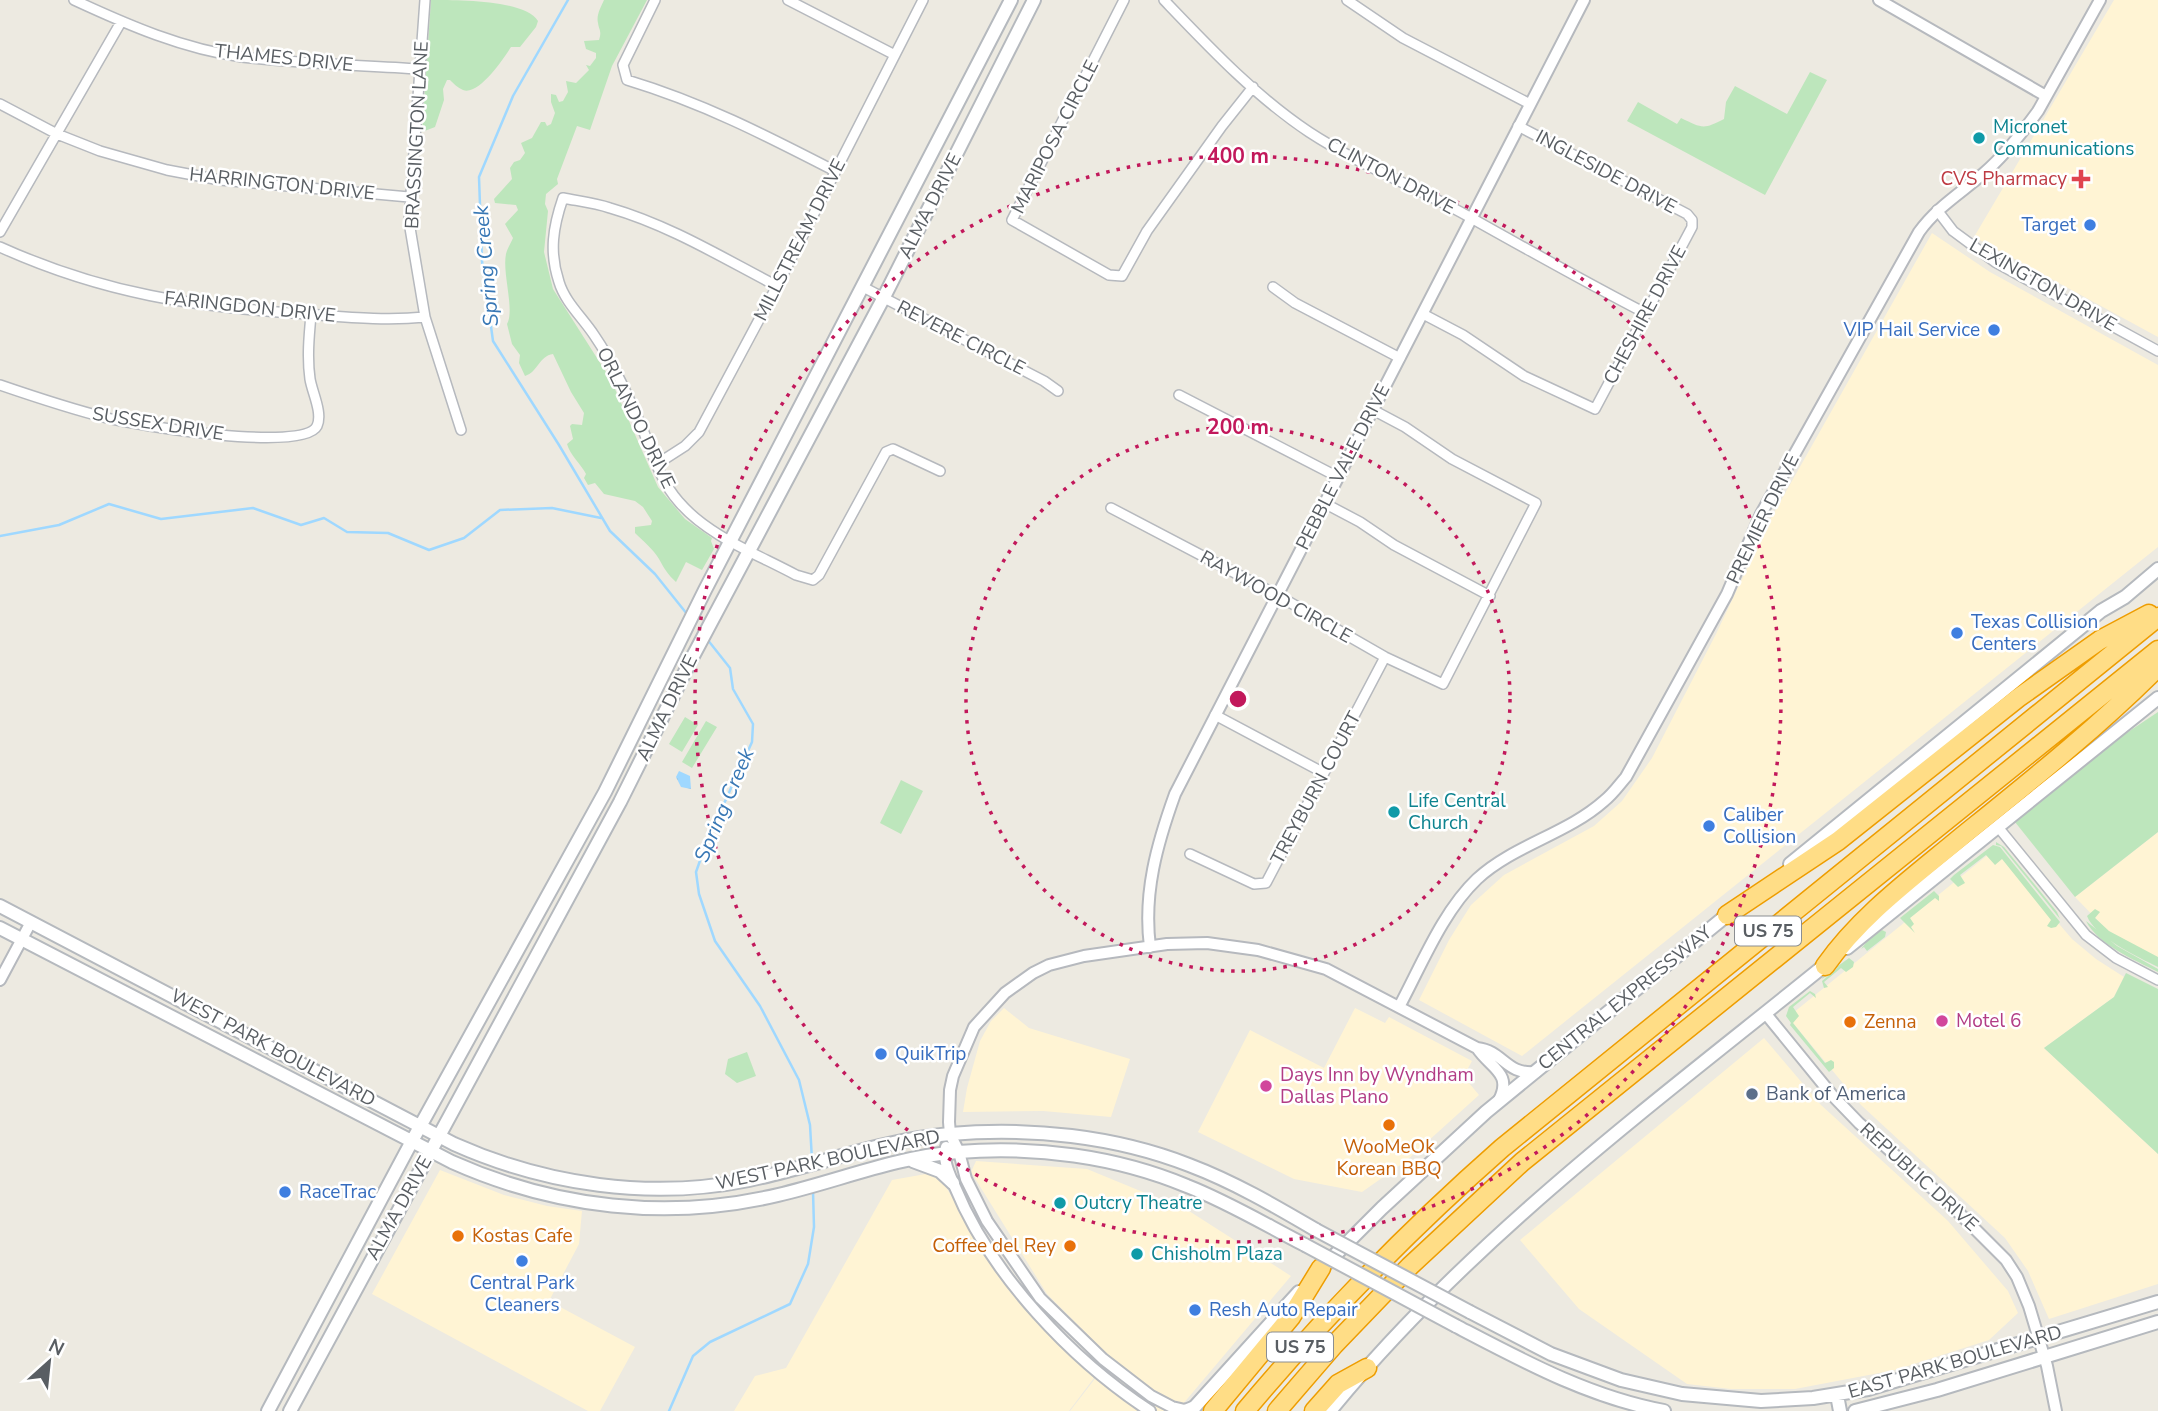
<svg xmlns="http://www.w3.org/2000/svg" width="2158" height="1411" viewBox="0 0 2158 1411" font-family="'Nunito Sans',sans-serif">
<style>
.commercial{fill:#fff4d4}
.green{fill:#bde6bc}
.water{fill:url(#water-ripples)}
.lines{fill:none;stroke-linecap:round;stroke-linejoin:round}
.stream{stroke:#9fd8ff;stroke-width:2.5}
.minor-casing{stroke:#b6b9be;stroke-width:12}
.tertiary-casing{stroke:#b6b9be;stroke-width:14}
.secondary-casing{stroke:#b5b9be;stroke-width:16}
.motorway-casing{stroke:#ee9d00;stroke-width:21}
.minor{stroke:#fff;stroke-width:9}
.tertiary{stroke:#fff;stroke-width:10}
.secondary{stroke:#fff;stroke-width:12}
.motorway{stroke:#ffdd86;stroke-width:18}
.secondary-bridge-casing{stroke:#b5b9be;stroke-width:16;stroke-linecap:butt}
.secondary-bridge{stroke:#fff;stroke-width:12}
.ring{fill:none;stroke:#c2185b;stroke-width:3.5;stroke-dasharray:3.5 7}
.culture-dot{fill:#0f9aa8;stroke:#fff;stroke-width:2.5}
.health-dot{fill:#e0444e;stroke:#fff;stroke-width:2.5}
.shop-dot{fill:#3f7fe0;stroke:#fff;stroke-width:2.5}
.hotel-dot{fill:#d1479c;stroke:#fff;stroke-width:2.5}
.food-dot{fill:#e8710a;stroke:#fff;stroke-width:2.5}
.service-dot{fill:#5c6f8a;stroke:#fff;stroke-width:2.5}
.labels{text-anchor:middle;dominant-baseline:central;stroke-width:5;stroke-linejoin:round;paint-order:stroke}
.shield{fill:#fff;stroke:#8b8e92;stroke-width:2}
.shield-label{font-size:18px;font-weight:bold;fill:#595e63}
.street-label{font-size:19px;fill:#595e63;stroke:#fff}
.culture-label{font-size:19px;fill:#0d838f;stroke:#fff;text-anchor:start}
.health-label{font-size:19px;fill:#be3a42;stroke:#fff;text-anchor:end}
.shop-label{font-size:19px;fill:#366cbe;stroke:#fff;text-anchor:start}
.hotel-label{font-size:19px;fill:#b23c85;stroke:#fff;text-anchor:start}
.food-label{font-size:19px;fill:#c56008;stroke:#fff;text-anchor:start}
.service-label{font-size:19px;fill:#4e5e75;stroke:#fff;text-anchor:start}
.water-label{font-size:21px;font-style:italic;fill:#3978b5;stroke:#fff}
.centre{fill:#c2185b;stroke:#fff;stroke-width:3.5}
.ring-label{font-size:21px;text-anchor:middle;font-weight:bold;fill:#c2185b;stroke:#fff;stroke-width:5;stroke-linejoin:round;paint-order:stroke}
</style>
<defs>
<pattern id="water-ripples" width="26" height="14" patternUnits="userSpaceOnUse" patternTransform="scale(1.75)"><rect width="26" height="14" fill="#9fd8ff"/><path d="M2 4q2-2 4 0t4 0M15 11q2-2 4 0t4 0" fill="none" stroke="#85b2d2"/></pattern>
</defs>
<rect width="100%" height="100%" fill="#edeae1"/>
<!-- commercial -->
<path class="commercial" d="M2114,0h44v337l-184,-100z
M1932,233l58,39 168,93v182l-636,509 -103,-56 30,-60 22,-35 33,-30 90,-49 28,-25 30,-43 64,-124 54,-114z
M2158,832v126l-46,-23 -37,-38z
M1995,849l77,90 24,20 28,18 -10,20 -70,51 114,106v130l-109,35 -21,-48 -23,-33 -144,-133 -73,-88z
M1004,1008l25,20 101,31 -19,58 -68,-6 -80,1 4,-24 13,-47 11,-20z
M1355,1008l30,15 4,-6 83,44 -6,11 3,11 10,12 -73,66 -44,31 -68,-13 -96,-47 52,-102 74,38z
M1764,1038l57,67 127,116 60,70 10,22 -29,27 -94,30 -100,19h-64l-44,-5 -108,-75 -59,-69z
M976,1161l111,8 102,42 102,65 -114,135h-107l41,-53 -64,-64 -76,-122z
M440,1170l64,25 43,11 35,5 -3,33 -30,57 86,46 -35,64h-12l-216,-117z
M937,1172l67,112 90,94 -25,33h-335l21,-35 31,-8 106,-188z"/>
<!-- green -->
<path class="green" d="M431,0c28,0 94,0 107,21l-2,6 -16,20h-9c-7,11 -32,49 -48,43 -5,-2 -10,-7 -13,-10h-3l-4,9 1,11 -9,27 -13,5z
M604,0h43l-35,66 -22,64 -13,-4 -20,53 1,5 -12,10 -1,10 3,7 -4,41 9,37 58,91 47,107 27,32 27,19 -1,3 3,8 -12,21 -16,-8 -10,20c-8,-7 -12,-14 -17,-23 -6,-10 -16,-18 -24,-26v-6l16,-2 1,-4 -9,-14 -8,-6 -31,-7 -9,-11 -7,2 -4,-7 2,-4c-5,-10 -16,-19 -19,-30l6,-5 -3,-13 2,-2 10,1 2,-12 -13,-21 -18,-38c-14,2 -15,18 -28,22l-6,-13 1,-8 -8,-11 -5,-20c8,-14 -5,-51 -1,-70 1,-5 5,-11 7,-16l-8,-14 13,-14 -2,-5 -21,-2 -1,-4 18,-20 -2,-11 4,-6 6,-2 5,-7 -4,-10 11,-5 9,-16h4l2,4 4,-2 4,-11 -4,-11v-8l5,1 3,7 4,-1 5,-9 -2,-11 10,2 13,-13 -3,-5 4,1 6,-8v-5l-10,-4 -2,-8 15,-1c3,-9 0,-10 -1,-17 -2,-8 3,-16 6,-23z
M1810,72l17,8 -62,115 -138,-74 11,-19 39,22 4,-6c21,10 22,12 43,1l2,-17 9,-16 52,28z
M2158,712v120l-83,65 -60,-75 104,-84z
M685,717l13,8 -16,27 -13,-8z
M706,721l11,6 -25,41 -10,-6z
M901,780l22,11 -22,43 -21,-11z
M1996,842l8,5 53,65 3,7 -59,-73 -5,-1z
M1993,845l7,2 60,75 -4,5 -5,1 -4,-2 4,-6 -49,-61 -7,6 -9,-10 -26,20 5,8 -7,4 -8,-8 4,-4z
M1934,891l5,5v5l-4,-3 -25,20 4,6 -3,3 4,6 -15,-15z
M2095,909l5,3 -5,6 14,13 49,26v10c-20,-10 -63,-30 -71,-51z
M2086,921l31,25 41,23v3c-23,-12 -60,-27 -72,-51z
M1882,930l4,2 -1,5 -18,14 -3,-4 -3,2 7,-9z
M1849,958l5,4 -1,5 -7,5 -5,-4 -17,14 4,5 -4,1 -2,-7 19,-16 -19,14 1,-2z
M2126,973l32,16v165l-114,-106 70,-51z
M1810,991l5,3 1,4 -6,-5 -17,14 6,9 -6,7 32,40 6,-3 3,2v6l-5,4 -39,-47 1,-2 -5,-7 3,-9z
M747,1052l9,24 -19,7 -12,-9 3,-15z"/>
<!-- water -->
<path class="water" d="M679,771l11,5 1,13 -10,-2 -5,-10z"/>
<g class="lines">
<!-- stream -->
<path class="stream" d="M568,0l-55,96 -34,81 3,84 11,80 66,104 51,86 45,43 32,40
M0,536l59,-11 50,-21 52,15 92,-11 48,17 23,-7 23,14 41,1 41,17 35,-12 36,-28 52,-2 49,10
M707,639l23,29 3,21 20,35 -1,18 -45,99 -11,31 3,22 16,47 45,65 39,74 11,45 2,35
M669,1411l24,-55 17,-14 80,-38 18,-40 6,-37 -1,-36"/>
<!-- minor casing -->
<g class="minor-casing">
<path id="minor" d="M74,0c54,25 109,49 168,57 59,7 119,8 178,12
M425,0l-16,222 16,95 36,113
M655,0l-32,65 4,15c76,23 138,55 208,91
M788,0l107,55
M1124,0l-112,220 97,55 13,1 25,-45 75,-105 31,-39
M1164,0c45,47 91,96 145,132 52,34 110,56 164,87 57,32 114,64 172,94
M1347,0l56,38 127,66
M0,104l57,30 43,17 67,19 53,10 189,17
M1937,210l16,21 42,31 163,89
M0,232l121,-210
M0,247c104,47 194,60 307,67 40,3 78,7 118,3
M777,286c-54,-28 -108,-61 -167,-78 -15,-5 -32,-7 -47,-10 -10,29 -14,54 -4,84 6,20 23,35 35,53 20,29 35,63 49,95 10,25 18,52 36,72 29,34 78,52 117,73l17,5 6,-5 67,-123 7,-3 47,22
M863,287l181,94 14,10
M1273,287l22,16 105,55
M1423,314l40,21 61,41 71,33 97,-182v-7l-5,-6 -169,-88
M0,385c35,12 71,24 107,33 29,7 197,35 210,8 6,-13 -5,-34 -7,-47 -3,-21 -1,-43 1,-64
M1179,395l159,82
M657,464l28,-18 14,-14 78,-146 146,-286
M1324,503l36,19 34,23 96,51
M1111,508l166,87 108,62 58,27 93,-181 -84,-44 -47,-32 -32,-17
M1215,715l109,58
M1998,827l88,108 30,23 42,22
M1190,854l64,30 12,-1 119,-226"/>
</g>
<!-- tertiary casing -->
<g class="tertiary-casing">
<path id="tertiary" d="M1879,0l167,96
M1150,947c-7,-54 7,-103 25,-153l409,-794
M0,980l31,-58
M1399,1007c22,-41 44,-96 78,-128 37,-34 90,-45 127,-78 9,-7 15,-16 22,-24l101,-183 34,-80 158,-282c18,-25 42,-39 65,-59 21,-18 38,-40 54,-62l62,-111
M1766,1014l66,81 27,28 91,81 56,56 11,17 12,29 18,60 9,45
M1477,1048c13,20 36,25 22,52
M946,1147c-4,13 4,28 9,40 36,88 117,173 195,224
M1195,1406l-10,4 -13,-3 -21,-11 -48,-37 -63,-61 -53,-77 -21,-42 -7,-27 -9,-18 -1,-12 1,-32 3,-14 21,-49 31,-34 28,-20 16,-8 35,-9 83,-12 40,-1 51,7 68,19 151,79c27,3 28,27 59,24"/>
</g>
<!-- secondary casing -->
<g class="secondary-casing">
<path id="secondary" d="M1790,864l311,-253 24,-14 33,-28
M0,906l454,238c92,41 196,56 295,36 67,-14 132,-40 201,-46 79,-7 165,2 239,31 45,17 86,41 127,65
M0,928l452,234c103,46 215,59 326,33 60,-14 117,-38 180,-43 77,-6 157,4 229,34 41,16 79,39 118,59
M1847,948l311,-250
M913,1161l27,10 13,12
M1324,1266l58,-58 104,-96 246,-201
M1470,1312l81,42 70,26 61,14 79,7 52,-3 55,-9 290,-87
M1456,1326c67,35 133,71 208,85
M1837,1395l3,16
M268,1411l144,-270 193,-349 100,-202 306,-590
M290,1411l330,-609 72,-144 192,-361 150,-297
M1191,1411l108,-119
M1330,1411c142,-174 326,-309 500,-450
M1855,1411l82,-21 221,-68"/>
</g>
<!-- motorway casing -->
<g class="motorway-casing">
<path id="motorway" d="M1727,915l111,-74 180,-143 82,-58 49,-26
M1825,966c36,-51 87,-88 135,-128 68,-55 136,-109 198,-171
M1213,1411l78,-94 30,-49
M1245,1411c79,-94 165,-182 257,-263l656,-531
M1277,1411l57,-66 76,-79 112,-104 636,-512
M1314,1411l24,-27 29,-16"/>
</g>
<!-- minor -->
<use href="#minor" class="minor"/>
<!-- tertiary -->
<use href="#tertiary" class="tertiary"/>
<!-- secondary -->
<use href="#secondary" class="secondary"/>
<!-- motorway -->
<use href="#motorway" class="motorway"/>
<!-- secondary-bridge casing -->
<g class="secondary-bridge-casing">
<path id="secondary-bridge" d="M1316,1230l154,82
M1305,1245l151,81"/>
</g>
<!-- secondary-bridge -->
<use href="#secondary-bridge" class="secondary-bridge"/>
</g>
<!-- distance rings -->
<g class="ring">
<circle cx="1238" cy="699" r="272"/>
<circle cx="1238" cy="699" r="543"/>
</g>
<!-- markers -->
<g class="culture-dot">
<circle cx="1979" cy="138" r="7"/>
<circle cx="1394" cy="812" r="7"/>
<circle cx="1060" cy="1203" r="7"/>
<circle cx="1137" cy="1254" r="7"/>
</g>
<path class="health-dot" d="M2077.5 168.5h7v7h7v7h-7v7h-7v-7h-7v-7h7z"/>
<g class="shop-dot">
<circle cx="2090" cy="225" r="7"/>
<circle cx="1994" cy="330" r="7"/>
<circle cx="1957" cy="633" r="7"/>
<circle cx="1709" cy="826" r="7"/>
<circle cx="881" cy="1054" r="7"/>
<circle cx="285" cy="1192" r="7"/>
<circle cx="522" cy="1261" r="7"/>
<circle cx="1195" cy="1310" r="7"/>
</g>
<g class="hotel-dot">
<circle cx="1942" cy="1021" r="7"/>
<circle cx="1266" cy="1086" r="7"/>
</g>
<g class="food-dot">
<circle cx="1850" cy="1022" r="7"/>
<circle cx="1389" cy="1125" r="7"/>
<circle cx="458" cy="1236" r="7"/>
<circle cx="1070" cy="1246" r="7"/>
</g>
<circle class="service-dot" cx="1752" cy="1094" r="7"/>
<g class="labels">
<!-- shield labels -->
<g class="shield">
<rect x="1735" y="916.5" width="66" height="29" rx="5"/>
<rect x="1267" y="1332.5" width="66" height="29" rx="5"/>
</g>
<g class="shield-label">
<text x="1768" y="931">US 75</text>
<text x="1300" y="1347">US 75</text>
</g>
<!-- street labels -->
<g class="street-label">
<text transform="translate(284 58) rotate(6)">THAMES DRIVE</text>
<text transform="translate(417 135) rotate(-87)">BRASSINGTON LANE</text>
<text transform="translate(1055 137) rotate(-63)">MARIPOSA CIRCLE</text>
<text transform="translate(1606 172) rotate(28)">INGLESIDE DRIVE</text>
<text transform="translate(1391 176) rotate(28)">CLINTON DRIVE</text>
<text transform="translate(282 184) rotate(6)">HARRINGTON DRIVE</text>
<text transform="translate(930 206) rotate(-63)">ALMA DRIVE</text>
<text transform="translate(800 240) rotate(-63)">MILLSTREAM DRIVE</text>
<text transform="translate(2043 285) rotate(30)">LEXINGTON DRIVE</text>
<text transform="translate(250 307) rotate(6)">FARINGDON DRIVE</text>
<text transform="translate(1645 315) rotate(-62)">CHESHIRE DRIVE</text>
<text transform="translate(961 338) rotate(27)">REVERE CIRCLE</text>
<text transform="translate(636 418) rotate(64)">ORLANDO DRIVE</text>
<text transform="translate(158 424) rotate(9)">SUSSEX DRIVE</text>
<text transform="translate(1343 467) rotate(-63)">PEBBLE VALE DRIVE</text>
<text transform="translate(1763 519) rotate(-64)">PREMIER DRIVE</text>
<text transform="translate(1276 597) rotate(29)">RAYWOOD CIRCLE</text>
<text transform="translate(667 708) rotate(-64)">ALMA DRIVE</text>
<text transform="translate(1316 788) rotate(-62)">TREYBURN COURT</text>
<text transform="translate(1625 998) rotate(-39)">CENTRAL EXPRESSWAY</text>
<text transform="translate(273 1048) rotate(28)">WEST PARK BOULEVARD</text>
<text transform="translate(828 1160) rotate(-12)">WEST PARK BOULEVARD</text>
<text transform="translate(1919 1177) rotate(42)">REPUBLIC DRIVE</text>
<text transform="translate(399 1208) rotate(-61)">ALMA DRIVE</text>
<text transform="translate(1955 1362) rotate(-16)">EAST PARK BOULEVARD</text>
</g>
<!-- culture labels -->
<g class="culture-label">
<text x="1993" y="127">Micronet<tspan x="1993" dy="22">Communications</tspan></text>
<text x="1408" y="801">Life Central<tspan x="1408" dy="22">Church</tspan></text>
<text x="1074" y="1203">Outcry Theatre</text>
<text x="1151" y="1254">Chisholm Plaza</text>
</g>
<!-- health labels -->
<g class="health-label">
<text x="2067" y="179">CVS Pharmacy</text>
</g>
<!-- shop labels -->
<g class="shop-label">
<text x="2076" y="225" text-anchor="end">Target</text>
<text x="1980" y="330" text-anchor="end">VIP Hail Service</text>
<text x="1971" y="622">Texas Collision<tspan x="1971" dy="22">Centers</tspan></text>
<text x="1723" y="815">Caliber<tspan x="1723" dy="22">Collision</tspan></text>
<text x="895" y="1054">QuikTrip</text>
<text x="299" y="1192">RaceTrac</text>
<text x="522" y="1283" text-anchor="middle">Central Park<tspan x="522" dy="22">Cleaners</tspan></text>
<text x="1209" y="1310">Resh Auto Repair</text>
</g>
<!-- hotel labels -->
<g class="hotel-label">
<text x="1956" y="1021">Motel 6</text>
<text x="1280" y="1075">Days Inn by Wyndham<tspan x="1280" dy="22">Dallas Plano</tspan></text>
</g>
<!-- food labels -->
<g class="food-label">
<text x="1864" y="1022">Zenna</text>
<text x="1389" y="1147" text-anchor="middle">WooMeOk<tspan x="1389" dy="22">Korean BBQ</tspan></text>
<text x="472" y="1236">Kostas Cafe</text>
<text x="1056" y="1246" text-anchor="end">Coffee del Rey</text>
</g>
<!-- service labels -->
<g class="service-label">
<text x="1766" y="1094">Bank of America</text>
</g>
<!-- water labels -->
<g class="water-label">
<text transform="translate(486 266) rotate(-95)">Spring Creek</text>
<text transform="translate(724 805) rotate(-67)">Spring Creek</text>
</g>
</g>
<circle cx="1238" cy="699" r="10" class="centre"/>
<g class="ring-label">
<text x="1238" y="163">400 m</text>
<text x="1238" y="434">200 m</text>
</g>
<!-- north arrow -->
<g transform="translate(49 1362) rotate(27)" stroke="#ffffff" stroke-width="5" paint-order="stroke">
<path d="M0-5L12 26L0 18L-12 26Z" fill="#595e63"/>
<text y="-10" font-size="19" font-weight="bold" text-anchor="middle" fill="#595e63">N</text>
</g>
</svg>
